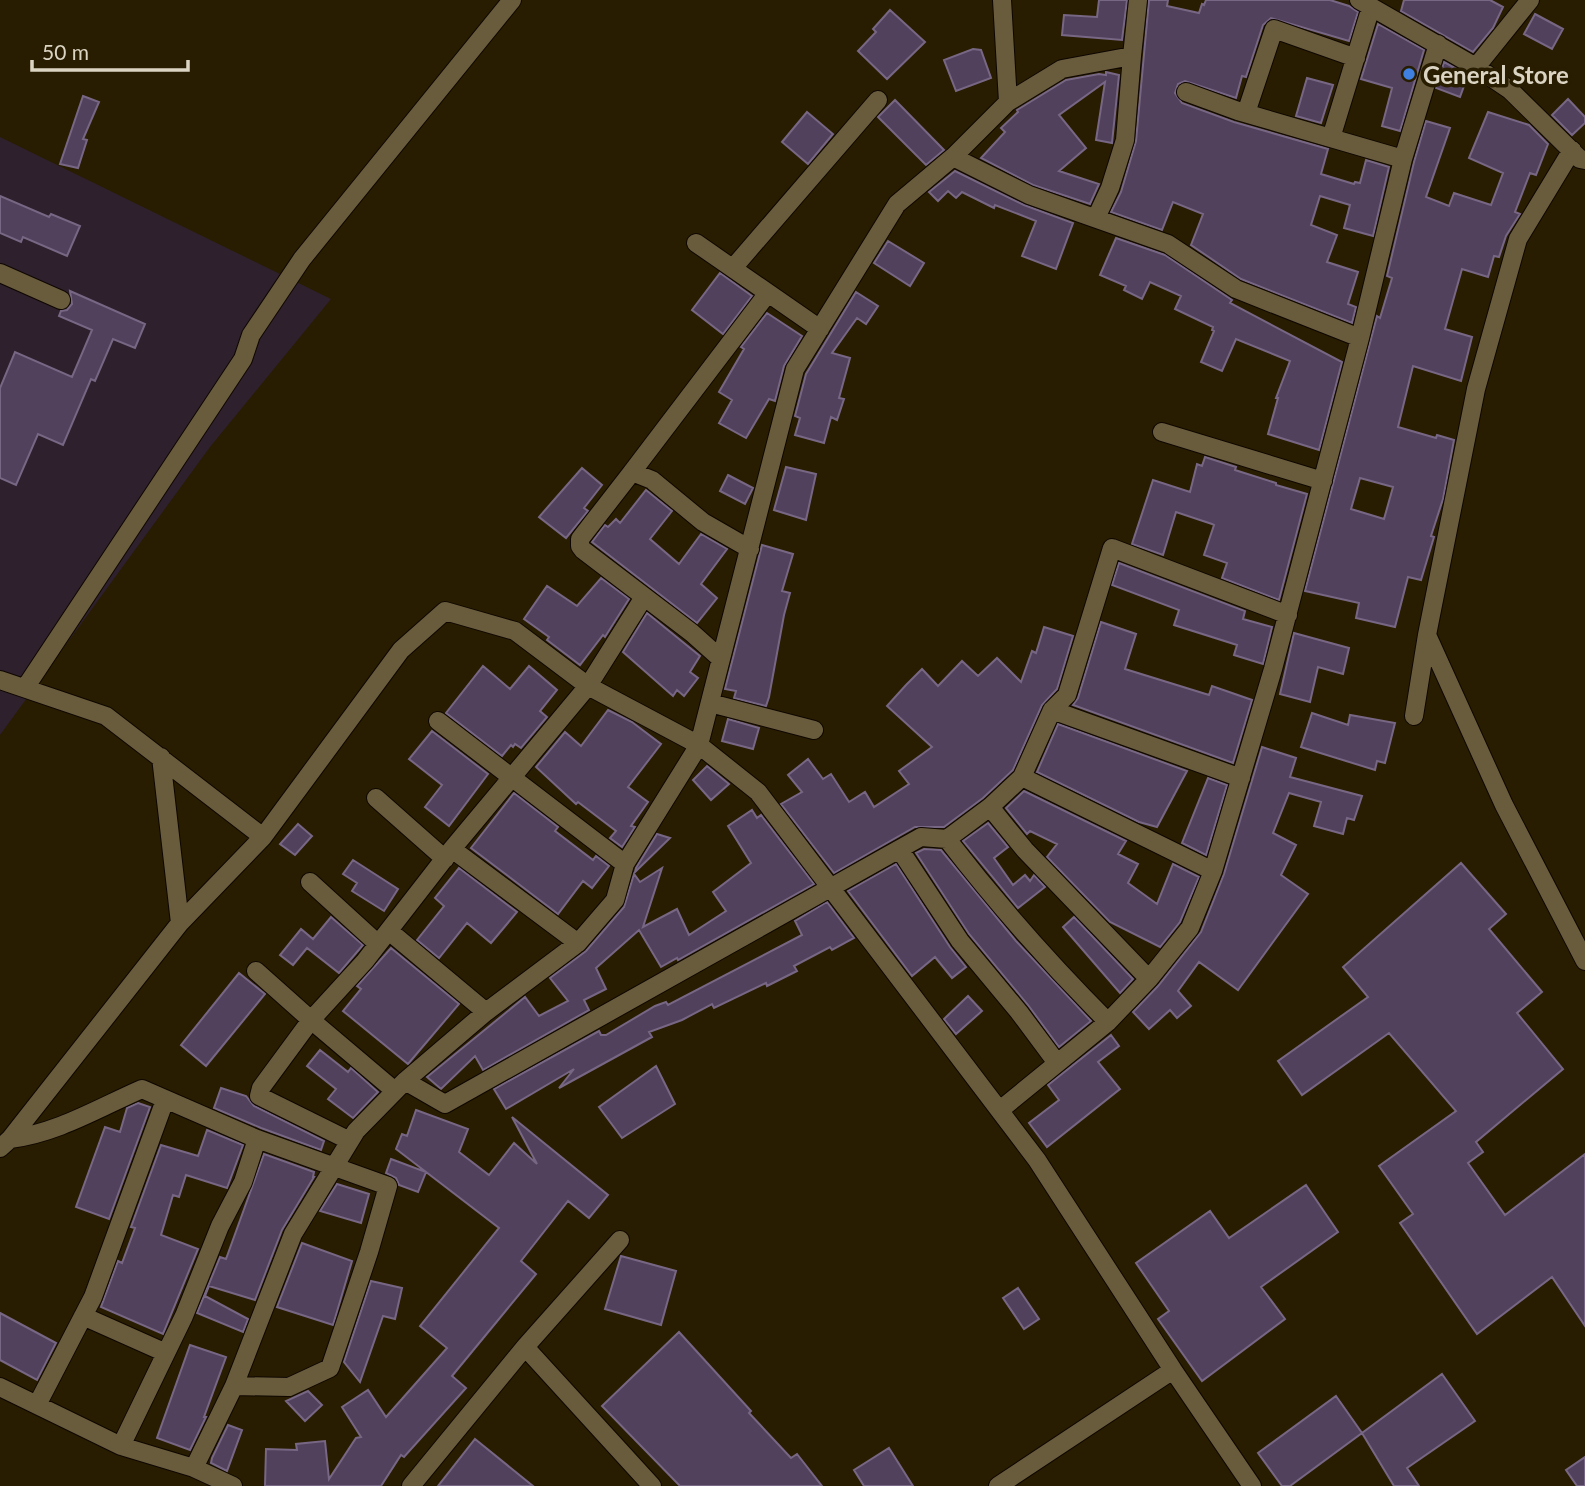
<svg xmlns="http://www.w3.org/2000/svg" width="1585" height="1486" viewBox="0 0 1585 1486" font-family="Lato,sans-serif">
<style>
.industrial{fill:#2e202c}
.building{fill:#51415d;stroke:#786784;stroke-width:2;fill-rule:evenodd}
.lines{fill:none;stroke-linecap:round;stroke-linejoin:round}
.minor-casing{stroke:#0f0700;stroke-width:20}
.minor{stroke:#695c3d;stroke-width:18}
.shop-dot{fill:#3f7fe0;stroke:#281d00;stroke-width:2.5}
.labels{text-anchor:middle;dominant-baseline:central;stroke-width:7;stroke-linejoin:round;paint-order:stroke}
.poi-label{font-size:24px;font-weight:bold;fill:#dbd4c3;stroke:#281d00;text-anchor:start}
</style>
<rect width="100%" height="100%" fill="#281d00"/>
<!-- industrial -->
<path class="industrial" d="M0,137l331,162 -121,148 -210,288z"/>
<!-- building -->
<path class="building" d="M1099,0h28l-5,40 -60,-5 2,-20 33,2z
M1149,0h19l-1,6 32,7 3,-9 2,1 2,-5h124l19,6 9,6 -9,29 -78,-23 -8,7 -17,52 -4,-1 -6,22 -51,-17 -7,3 -3,9 7,10 52,19 94,27 -7,25 33,10 1,-2 5,1 6,-23 23,7 -16,69 -29,-8 6,-23 -30,-9 -9,29 26,10 -10,27 31,10 -10,32 8,3 -4,16 -111,-44 -50,-34 12,-31 -30,-12 -11,28 -51,-18 10,-20 15,-51z
M1404,0h86l13,7 -10,21 -20,24 -72,-41z
M890,10l35,32 -38,37 -29,-28 18,-19 -3,-3z
M1535,14l28,15 -11,20 -28,-15z
M1378,24l46,26 -24,81 -18,-5 10,-38 -31,-9z
M973,49l8,1 10,28 -35,13 -12,-31z
M1444,62l24,13 -8,22 -24,-9z
M1106,72l13,3 -7,68 -16,-3 9,-58 -46,33 27,33 -27,23 40,13 -9,20 -57,-19 -52,-27 24,-26 -4,-4 17,-16 -1,-2 49,-30 33,-6 7,1z
M1307,78l26,7 -12,38 -25,-7z
M83,96l16,6 -16,37 4,1 -9,28 -18,-4z
M1568,99l17,18v6l-13,12 -20,-20z
M895,100l49,50 -18,15 -48,-48z
M807,112l26,22 -25,30 -26,-22z
M1488,112l41,13 19,19 -12,31 -6,-2 -15,39 5,2 -14,22 -7,21 -5,-1 -6,21 -26,-8 -17,60 27,8 -11,44 -48,-15 -15,61 38,11 1,-3 17,5 -11,59 -12,37 3,1 -13,43 -13,-3 -13,50 -39,-9 3,-15 -54,-12 72,-275 3,2 12,-40 -5,-2 27,-114 12,-41 24,7 -24,69 23,9 5,-13 37,12 12,-32 -34,-15zM1360,478l33,9 -9,32 -33,-10z
M955,171l69,34 49,18 -17,46 -34,-13 14,-35 -41,-16 -1,3 -32,-16 -6,6 -8,-7 -10,10 -9,-9z
M0,196l49,21 2,-3 29,12 -13,30 -44,-19 -2,5 -21,-9z
M1116,238l49,17 67,45 -2,3 112,59 -23,88 -51,-16 10,-36h-2l14,-37 -54,-22 -14,32 -21,-9 13,-31 -2,-1 1,-3 -38,-18 6,-13 -31,-14 -8,17 -18,-9 2,-4 -26,-11z
M888,241l36,22 -14,23 -36,-23z
M720,273l32,23 -29,38 -31,-24z
M70,291l75,33 -10,24 -22,-9 -18,42 -4,-2 -28,66 -25,-11 -22,51 -16,-7v-90l15,-36 57,25 20,-47 -33,-14 2,-5 6,-1 5,-6z
M856,292l22,14 -12,18 -9,-6 -25,35 18,5 -11,40 5,1 -7,21 -6,-3 -7,26 -29,-8 5,-17 -5,-2 11,-42z
M767,313l35,23 -18,30 -9,35 -6,-2 -23,39 -27,-15 13,-23 -13,-8 25,-43 -3,-2z
M1205,457l31,10 -1,3 41,13v2l31,9 -28,106 -57,-22 5,-15 -23,-8 10,-30 -2,-1 -36,-12 -13,43 -31,-11 21,-64 37,12 7,-28 5,2z
M786,467l30,7 -10,46 -32,-10z
M582,468l20,17 -18,23 4,3 -22,27 -27,-21z
M728,475l25,13 -8,16 -25,-13z
M646,490l26,21 -22,28 29,25 22,-30 26,15 -26,35 16,14 -20,25 -105,-81 13,-17 3,2 8,-8 4,4z
M762,545l31,9 -11,37 8,2 -6,22 -15,82 -3,9 -32,-8 2,-7 -11,-2z
M1119,563l126,48 -2,8 29,8 -9,37 -29,-9 3,-10 -63,-20 5,-15 -67,-25z
M601,578l28,21 -24,38 -2,-2 -23,30 -33,-25 2,-3 -25,-18 23,-33 30,20z
M647,613l53,43 -10,16 8,6 -14,18 -7,-6 -4,6 -50,-44z
M1101,622l35,12 -11,35 84,26 3,-9 40,14 -19,63 -160,-58 5,-7z
M1044,627l29,9 -16,53 -15,16 -29,65 -30,28 -39,29h-29l-81,46 -53,-69 21,-12 -14,-17 20,-16 15,20 8,-5 18,28 16,-10 9,15 35,-23 -10,-13 33,-24 -45,-41 19,-21 16,-16 16,17 24,-25 16,15 19,-18 24,24 11,-31 4,2z
M1294,633l55,15 -6,26 -25,-7 -8,35 -30,-8z
M483,666l27,23 19,-23 28,24 -17,21 7,6 -26,31 -6,-4 -2,3 -2,-2 -9,11 -56,-43z
M608,710l24,12 29,22 -33,43 20,15 -17,24 4,1 -13,20 -12,-9 6,-7 -38,-29 -2,2 -40,-37 29,-35 16,14z
M1312,713l36,12 2,-10 45,8 -10,40 -8,-2 -2,9 -74,-23z
M728,719l31,9 -6,21 -31,-8z
M1058,724l129,47 -30,56 -18,-5 -102,-50z
M432,731l56,43 -39,52 -24,-19 17,-22 -33,-26z
M1262,747l34,11 -6,19 72,19 -8,24 -7,-2 -4,16 -29,-8 7,-24 -32,-9 -16,40 23,12 -15,30 27,19 -70,96 -39,-28 -21,29 13,15 -14,12 -7,-8 -21,19 -16,-17 25,-26 43,-54 23,-58z
M707,766l22,18 -18,16 -18,-20z
M1208,778l19,7 -21,70 -24,-12z
M1024,791l102,50 -8,13 20,10 -10,19 29,21 16,-40 26,13 -19,45 -20,25 -50,-25 -63,-65 10,-13 -27,-13 -3,3 -21,-26z
M514,793l44,34 -3,4 38,29 3,-4 13,10 -17,22 -9,-7 -25,33 -87,-66z
M752,810l5,8 4,-3 53,69 -136,76 -1,-2 -16,9 -22,-37 -43,38 10,21 -22,11 5,10 -106,60 -8,-14 -34,33 -14,-12 98,-80 14,19 29,-15 -18,-23 36,-27 38,-44 10,-33 6,8 22,-14 -19,59 34,-18 12,26 37,-24 -13,-19 38,-29 -23,-37z
M988,823l20,24 -14,11 19,27 12,-10 5,6 4,-6 11,12 -27,21 -55,-67z
M298,824l14,12 -17,19 -15,-11z
M657,834l13,4 -35,34 1,-4z
M924,849l17,1 75,91 75,80 -32,26 -31,-42 -59,-71 -53,-81z
M353,860l45,29 -14,22 -32,-20 5,-8 -14,-9z
M1461,863l45,51 -17,15 53,63 -25,21 46,56 -87,73 7,10 -15,11 37,52 80,-61v172l-33,-49 -75,57 -77,-111 13,-9 -34,-48 77,-55 -67,-78 -87,62 -24,-34 90,-64 -25,-30z
M896,864l54,83 16,20 -14,11 -17,-21 -23,19 -64,-85z
M459,868l58,44 -26,31 -24,-20 -28,35 -22,-18 27,-34 -9,-8z
M827,902l27,36 -22,12 -2,-3 -36,19 3,5 -30,15 -1,-3 -52,25 -2,-4 -30,16 -33,12 3,5 -93,51 15,-19 -68,40 -12,-20 105,-58 2,4h5l49,-29 11,-4 2,3 134,-70 -7,-14z
M331,917l32,28 -24,28 -32,-25 -14,17 -13,-10 21,-26 12,10z
M1074,917l59,62 -13,14 -57,-66z
M391,948l68,56 -51,60 -65,-53 18,-22 -4,-3z
M239,973l26,21 -59,72 -25,-21z
M968,996l14,15 -26,23 -12,-15z
M1111,1035l8,11 -21,16 22,27 -73,58 -18,-24 30,-23 -11,-15z
M320,1050l28,22 3,-4 27,24 -25,26 -25,-19 8,-10 -29,-23z
M656,1066l19,38 -53,34 -23,-31z
M221,1088l25,8 8,10 70,35 -3,9 -60,-22 -47,-20z
M138,1103l12,4 -41,112 -33,-12 29,-80 15,5 7,-24z
M416,1110l52,19 -9,23 30,23 25,-32 23,21 -25,-47 96,78 -19,23 -21,-17 -47,60 15,13 -84,102 14,12 -62,69 -3,-2 -20,31h-116l1,-37 31,1 -1,-6 29,-3 4,38 27,-41 5,-1 -19,-30 26,-17 18,27 61,-69 -27,-22 79,-98 -103,-79 6,-15 5,2z
M207,1130l36,15 -16,43 -41,-13 -7,22 -6,-2 -12,40 37,14 -35,85 -62,-27 17,-46 4,2 13,-35 -4,-1 30,-82 37,11z
M264,1154l50,18 -1,5h1l-32,53 -27,70 -46,-14 -4,10 43,23 -5,13 -46,-19 23,-56 6,2z
M391,1159l35,13 -8,20 -19,-7 -3,-7 -10,-5z
M337,1184l32,10 -8,29 -41,-12z
M1306,1185l32,47 -77,55 24,32 -83,62 -44,-62 11,-8 -33,-48 74,-52 19,27z
M302,1243l50,18 -19,64 -56,-18z
M621,1256l55,15 -15,54 -56,-16z
M371,1281l31,7 -7,31 -12,-3 -23,66 -16,-20z
M1018,1288l21,31 -15,10 -21,-31z
M0,1313l56,30 -19,37 -37,-20z
M679,1332l72,79 -2,2 42,45 6,-4 25,32h-142l-78,-80z
M190,1345l36,12 -22,60h2l-16,33 -33,-12z
M1442,1374l33,47 -68,47 12,18h-25l-32,-53z
M308,1391l14,14 -17,16 -19,-20z
M1336,1396l26,37 -72,53h-8l-24,-33z
M228,1425l14,5 -15,41 -16,-8 1,-5z
M475,1439l58,47h-95z
M889,1448l24,38h-49l-10,-16z
M1585,1457v29h-8l-11,-16z"/>
<g class="lines">
<!-- minor casing -->
<g class="minor-casing">
<path id="minor" d="M1002,0l6,102
M1359,0l117,67 34,23 70,69 5,1
M1476,67l54,-67
M1186,92l52,19 165,48
M1246,113l28,-84 82,29
M1331,138l40,-131
M953,157l76,38 139,49 68,45 124,49
M1096,218l14,-30 15,-48 7,-84
M696,243l124,86
M733,268l145,-168
M0,273l61,27
M1162,432l161,49
M632,472l136,-179
M1427,635l77,170 81,156
M721,659l-29,-26 -109,-83 -3,-4v-7l52,-67 20,8 51,42 47,27
M0,680l106,36 157,121
M25,688l218,-329 8,-24 51,-76 210,-259
M710,703l104,27
M1052,710l189,68
M1414,716l13,-81 49,-246 42,-150 54,-89
M438,721l187,143
M161,757l19,166
M1022,777l191,94
M376,798l69,61
M990,807l35,43 124,129
M947,839c51,66 102,124 161,183
M452,849l126,94
M900,850l60,91 59,71 38,51
M310,882l68,62
M389,931l97,81
M256,971l55,49 84,71
M405,1081l40,23 476,-267 26,2 43,-32 32,-30 30,-67 15,-15 45,-147 176,67
M1000,1110l108,-88 41,-43 41,-51 23,-57 60,-202 87,-331 43,-179 35,-115
M10,1139c48,-6 88,-31 132,-50l115,50 131,47 -19,66 -39,116 -41,19 -55,-1
M350,1141l-91,-45 2,-8 50,-68 54,-59 87,-112 136,-163 56,-89
M0,1148l10,-9 170,-216 83,-86 138,-187 44,-39 70,20 73,55 111,59 59,47 279,368 136,210 79,116
M83,1316l83,37
M525,1347l127,139
M0,1387l121,59 73,22 39,18
M37,1405l56,-108 72,-197
M121,1446l63,-130 36,-90 23,-44 14,-43
M194,1468l40,-82 59,-152 63,-103 49,-50 81,-69 92,-69 37,-43 10,-36 74,-119 96,-376 102,-165 56,-47 55,-55 54,-33 70,-13 6,-56
M411,1486l114,-139 95,-107
M998,1486l175,-116"/>
</g>
<!-- minor -->
<use href="#minor" class="minor"/>
</g>
<!-- markers -->
<circle class="shop-dot" cx="1409" cy="74" r="7"/>
<g class="labels">
<!-- poi labels -->
<g class="poi-label">
<text x="1423" y="74">General Store</text>
</g>
</g>
<!-- scale -->
<path d="M32 60v10h156v-10" fill="none" stroke="#dbd4c3" stroke-width="3.5"/>
<text x="42" y="60" font-size="21" fill="#dbd4c3" stroke="#281d00" stroke-width="5" paint-order="stroke">50 m</text>
</svg>
